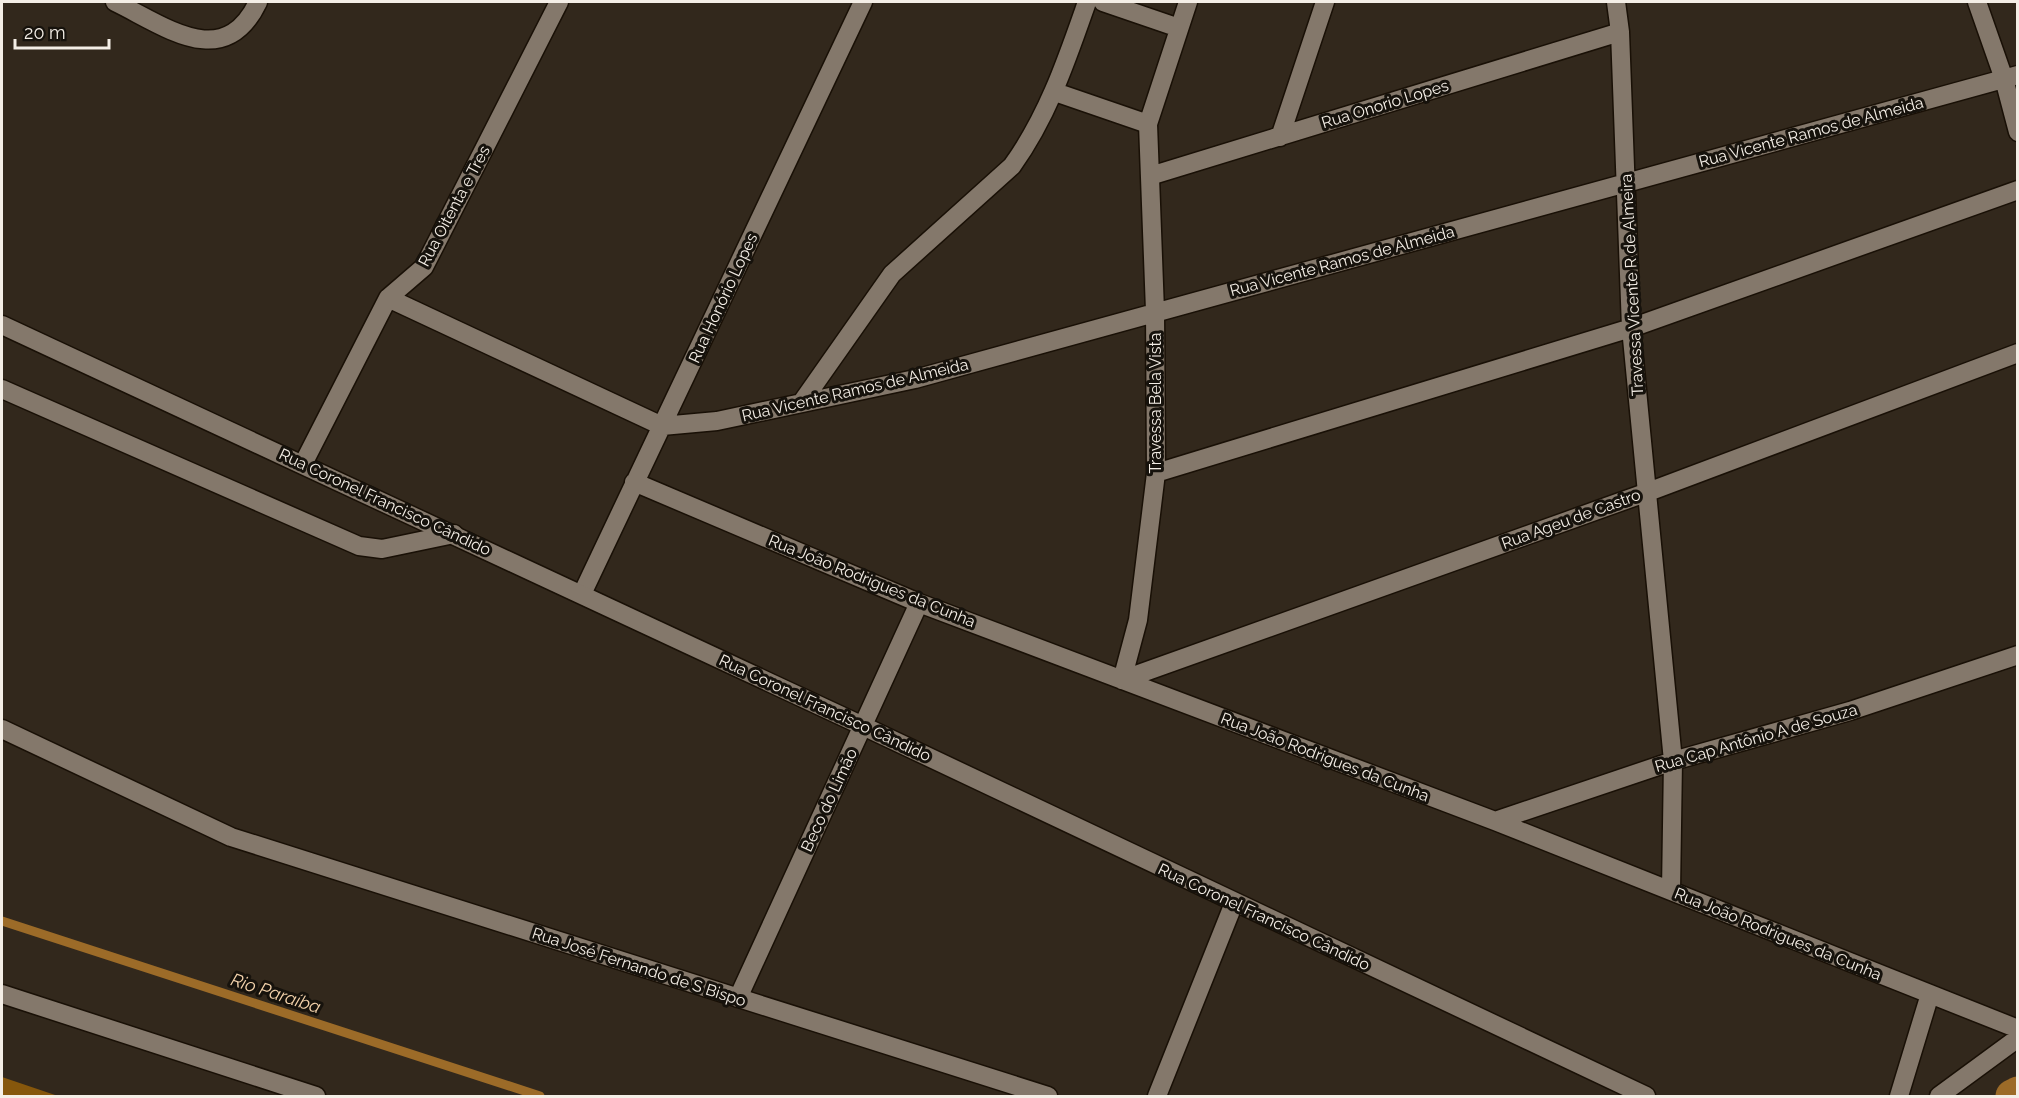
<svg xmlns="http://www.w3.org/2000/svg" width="2019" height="1098" viewBox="0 0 2019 1098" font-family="Raleway,sans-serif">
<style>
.forest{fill:#86570c}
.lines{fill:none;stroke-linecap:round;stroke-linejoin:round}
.stream{stroke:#9c6b28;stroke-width:9}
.canal{stroke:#9c6b28;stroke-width:33}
.street-casing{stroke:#191006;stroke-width:21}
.secondary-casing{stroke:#191006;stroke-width:21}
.street{stroke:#84786b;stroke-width:18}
.secondary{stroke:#84786b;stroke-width:18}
.labels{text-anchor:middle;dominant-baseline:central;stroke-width:6;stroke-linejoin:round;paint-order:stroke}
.street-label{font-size:16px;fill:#f4eee6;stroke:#16120c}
.water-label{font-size:18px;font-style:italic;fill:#f3d2ab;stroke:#16120c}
</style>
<rect width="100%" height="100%" fill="#32281c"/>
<!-- forest -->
<path class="forest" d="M2,1077l56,19h-56z"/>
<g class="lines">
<!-- stream -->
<path class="stream" d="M2,921l538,175"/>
<!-- canal -->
<path class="canal" d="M2012,1096l6,-3"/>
<!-- street casing -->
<g class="street-casing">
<path id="street" d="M115,2c50,24 109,71 143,0
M1103,2l76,26
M1616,2l4,30 11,296 42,433 -2,130
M1977,2l27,77 14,53
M1055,92l93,32
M1280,137l45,-135
M1150,176l470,-144
M388,298l274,128 55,-5 198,-42 1103,-304
M2,389l357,157 23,3 72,-15
M802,402l90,-128 120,-108c36,-50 55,-107 75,-164
M303,464l85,-166 36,-31 135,-265
M1156,473l475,-145 387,-138
M634,482l285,121 576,218 523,208
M582,594l281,-592
M1122,680l526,-188 370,-139
M1122,680l16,-60 18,-147 -1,-162 -7,-187 40,-122
M2,729l229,108 817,259
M1495,821l178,-60 177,-50 168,-56
M2,994l314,102
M738,998l181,-395
M1157,1096l77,-193
M1899,1096l31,-102
M1939,1096l79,-58"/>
</g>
<!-- secondary casing -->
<g class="secondary-casing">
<path id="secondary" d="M2,325l861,401 783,370"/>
</g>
<!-- street -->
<use href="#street" class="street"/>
<!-- secondary -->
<use href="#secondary" class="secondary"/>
</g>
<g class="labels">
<!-- street labels -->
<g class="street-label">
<text transform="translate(1385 104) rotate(-17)">Rua Onorio Lopes</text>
<text transform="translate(1811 132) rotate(-15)">Rua Vicente Ramos de Almeida</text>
<text transform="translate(454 206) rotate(-62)">Rua Oitenta e Tres</text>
<text transform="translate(1342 261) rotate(-15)">Rua Vicente Ramos de Almeida</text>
<text transform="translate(1632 285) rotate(-93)">Travessa Vicente R de Almeira</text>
<text transform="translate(723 298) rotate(-65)">Rua Honório Lopes</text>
<text transform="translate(855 390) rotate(-13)">Rua Vicente Ramos de Almeida</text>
<text transform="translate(1155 403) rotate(-90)">Travessa Bela Vista</text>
<text transform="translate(385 502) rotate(25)">Rua Coronel Francisco Cândido</text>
<text transform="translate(1571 519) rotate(-20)">Rua Ageu de Castro</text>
<text transform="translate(872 581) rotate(22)">Rua João Rodrigues da Cunha</text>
<text transform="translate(825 708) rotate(25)">Rua Coronel Francisco Cândido</text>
<text transform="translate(1756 738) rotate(-16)">Rua Cap Antônio A de Souza</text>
<text transform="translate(1325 757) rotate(21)">Rua João Rodrigues da Cunha</text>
<text transform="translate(829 800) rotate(-65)">Beco do Limão</text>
<text transform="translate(1264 917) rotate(25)">Rua Coronel Francisco Cândido</text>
<text transform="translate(1778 934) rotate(22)">Rua João Rodrigues da Cunha</text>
<text transform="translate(639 967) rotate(18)">Rua José Fernando de S Bispo</text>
</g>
<!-- water labels -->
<g class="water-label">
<text transform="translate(276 993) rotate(18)">Rio Paraíba</text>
</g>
</g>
<!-- border -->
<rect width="2019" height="1098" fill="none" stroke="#f4eee6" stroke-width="6"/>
<!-- scale -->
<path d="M15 39v9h94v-9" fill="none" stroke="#f4eee6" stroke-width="3"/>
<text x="24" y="39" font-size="18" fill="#f4eee6" stroke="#16120c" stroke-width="4.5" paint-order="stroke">20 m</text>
</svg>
